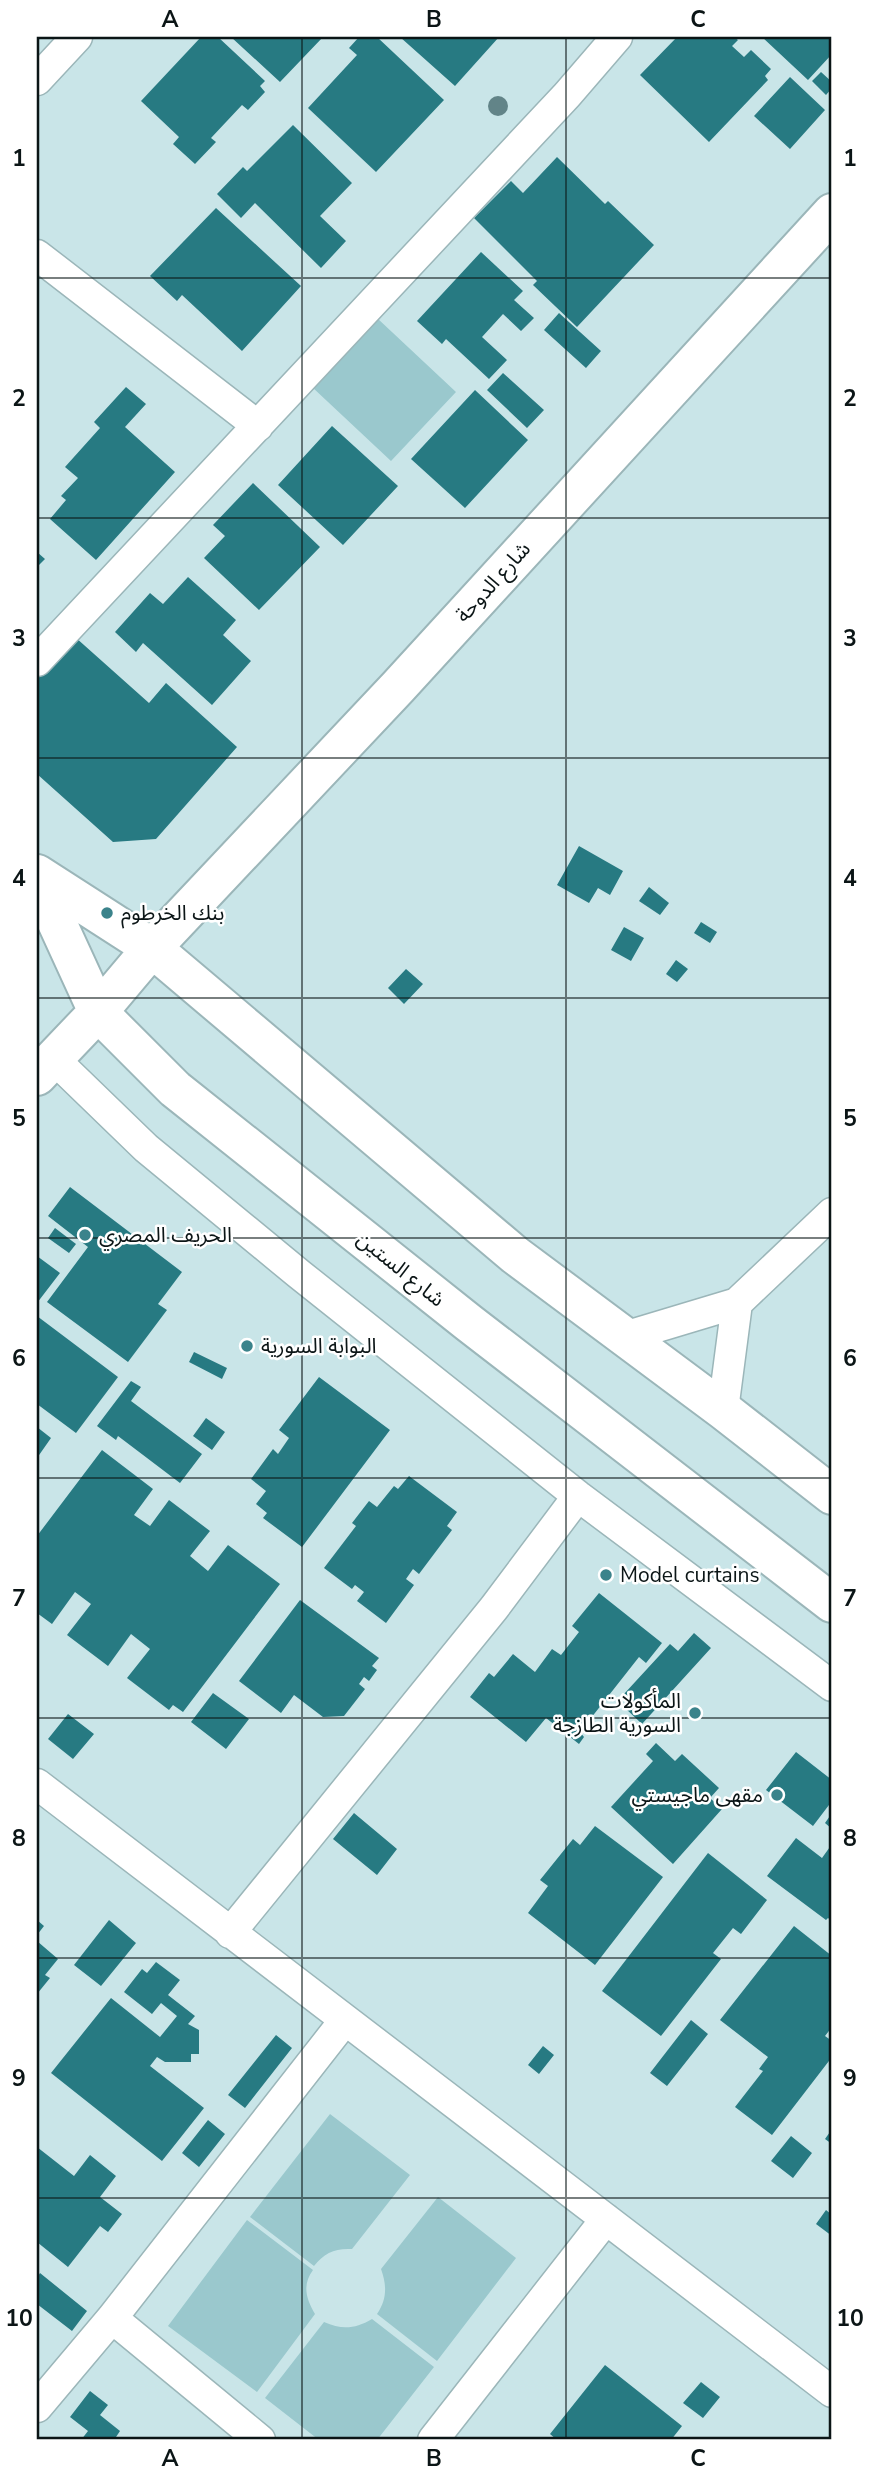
<svg xmlns="http://www.w3.org/2000/svg" width="869" height="2477" viewBox="0 0 869 2477" font-family="'Nunito Sans','Noto Sans Arabic',sans-serif">
<style>
.green{fill:#9ac8cd}
.building{fill:#277a82}
.lines{fill:none;stroke-linecap:round;stroke-linejoin:round}
.street-casing{stroke:#9bb6b9;stroke-width:33}
.secondary-casing{stroke:#9bb6b9;stroke-width:42}
.street{stroke:#fff;stroke-width:30}
.secondary{stroke:#fff;stroke-width:38}
.tree{fill:#628488}
.grid{fill:none;stroke:#0b1516;stroke-width:2;stroke-opacity:0.55}
.poi-dot{fill:#3b838b;stroke:#fff;stroke-width:2.5}
.labels{text-anchor:middle;dominant-baseline:central;stroke-width:5;stroke-linejoin:round;paint-order:stroke}
.street-label{font-size:21px;fill:#0b1516;stroke:#fff}
.poi-label{font-size:21px;fill:#0b1516;stroke:#fff;text-anchor:start}
.neatline{fill:none;stroke:#0b1516;stroke-width:2.5}
.grid-label{font-size:23px;text-anchor:middle;font-weight:bold;fill:#0b1516}
</style>
<rect width="100%" height="100%" fill="#c9e5e8"/>
<!-- green -->
<path class="green" d="M377,318l79,74 -65,69 -79,-74z
M330,2114l80,61 -58,74c-17,-1 -28,4 -38,17l-64,-49z
M438,2197l78,61 -79,103 -60,-47c10,-15 10,-28 4,-45z
M247,2220l66,50c-11,15 -7,29 2,44l-58,78 -89,-66z
M372,2319l62,48 -57,73h-58l-54,-42 59,-76c18,8 31,7 48,-3z"/>
<!-- building -->
<path class="building" d="M201,37h17l47,44 -5,5 5,6 -17,18 -6,-5 -31,33 5,4 -21,22 -22,-20 6,-7 -38,-36z
M231,37h92l-43,45z
M359,37h18l67,63 -68,72 -68,-64 49,-53 -8,-7z
M400,37h99l-44,49z
M677,37h57l4,3 -6,6 12,11 7,-7 20,19 -6,7 3,4 -59,62 -69,-67z
M762,37h70v17l-24,26z
M821,72l11,10v6l-6,7 -14,-14z
M790,77l35,33 -35,39 -36,-33z
M293,125l59,58 -32,33 26,25 -25,27 -66,-65 -14,15 -24,-24 26,-27 4,4z
M557,157l48,47 3,-3 46,44 -77,82 -44,-42 4,-4 -63,-63 37,-37 12,12z
M216,208l85,78 -59,65 -60,-56 -5,6 -27,-25z
M481,252l42,39 -9,9 20,18 -13,13 -18,-17 -21,23 25,23 -18,19 -43,-40 -4,5 -25,-23z
M559,313l42,38 -15,17 -42,-38z
M503,373l41,37 -17,18 -40,-38z
M126,387l20,17 -21,23 50,45 -79,88 -46,-41 16,-19 -5,-4 17,-18 -13,-11 35,-39 -6,-6z
M475,390l53,50 -63,68 -54,-49z
M332,426l66,60 -55,59 -65,-60z
M253,483l67,64 -61,63 -55,-52 21,-22 -12,-11z
M37,552l8,7 -8,8z
M188,577l48,43 -13,15 28,26 -39,44 -69,-62 -7,9 -21,-20 35,-39 13,11z
M75,637l74,66 17,-20 71,64 -81,92 -43,3 -76,-68v-95z
M579,846l44,25 -13,24 -12,-7 -9,15 -32,-18z
M649,887l20,16 -9,12 -21,-14z
M701,922l16,10 -7,11 -16,-10z
M624,927l20,11 -13,23 -20,-11z
M676,960l12,9 -11,13 -11,-8z
M406,969l17,15 -19,20 -16,-16z
M70,1187l112,85 -24,32 9,6 -39,52 -81,-60 41,-55 -40,-31z
M55,1228l21,16 -7,9 -21,-15z
M37,1256l23,17 -23,30z
M37,1316l81,61 -42,56 -39,-29z
M194,1352l33,16 -5,11 -33,-17z
M319,1377l71,53 -88,117 -39,-29 4,-5 -11,-9 10,-13 -15,-12 22,-30 5,5 11,-16 -10,-8z
M131,1381l10,6 -10,14 71,53 -22,29 -62,-47 -2,4 -19,-14z
M206,1418l19,14 -13,18 -19,-14z
M37,1427l14,11 -14,20z
M102,1450l51,39 -19,26 16,11 19,-26 41,31 -20,25 18,15 20,-26 52,39 -97,128 -10,-7 -4,5 -42,-32 23,-29 -19,-15 -23,32 -41,-31 24,-31 -16,-12 -23,32 -15,-11v-77z
M409,1476l48,36 -10,14 5,4 -33,44 -6,-5 -7,10 8,6 -28,38 -29,-22 7,-9 -9,-7 -3,4 -28,-21 32,-42 -4,-3 17,-22 8,6 17,-21 4,3z
M599,1593l63,50 -16,20 -7,-6 -59,75 4,5 -5,7 -33,-26 -20,24 -56,-45 19,-24 5,4 19,-23 22,18 17,-23 9,6 18,-23 -7,-6z
M300,1600l79,58 -7,8 5,4 -8,11 -5,-4 -5,7 6,5 -21,27 -21,1 -29,-22 -13,18 -42,-32z
M694,1633l17,15 -69,76 -17,-16 7,-7 -8,-7 46,-50 8,7z
M213,1693l36,26 -23,30 -35,-27z
M68,1714l26,20 -21,25 -25,-20z
M656,1743l19,18 7,-7 37,34 -9,10 12,11 -49,55 -62,-57 42,-46 -7,-7z
M796,1752l36,28v21l-19,25 -47,-36z
M354,1813l43,36 -20,26 -44,-36z
M832,1813v16l-7,-6z
M595,1826l68,51 -68,88 -67,-52 20,-27 -8,-6 33,-41 7,6z
M796,1838l26,20 10,-14v77l-4,-3 -2,2 -59,-44z
M708,1853l59,47 -26,34 -8,-6 -20,25 8,6 -60,77 -59,-45z
M37,1920l7,6 -7,9z
M109,1920l27,23 -35,43 -27,-21z
M794,1926l38,30v71l-7,9 7,5v16l-60,78 -37,-28 28,-36 -4,-2 9,-12 -48,-37z
M37,1941l21,18 -13,16 5,3 -13,16z
M156,1962l24,18 -12,15 27,21 -7,8 11,6v24h-8v8h-26l-8,-5 -7,9 54,42 -42,53 -111,-88 60,-75 49,39 17,-21 -16,-13 -9,11 -28,-22 18,-23 5,4z
M691,2020l17,14 -41,52 -17,-13z
M276,2035l16,13 -47,60 -17,-13z
M543,2046l11,9 -15,19 -11,-9z
M208,2120l17,14 -26,33 -17,-14z
M832,2129v15l-7,-5z
M791,2136l21,17 -19,25 -22,-17z
M37,2147l37,29 16,-21 26,21 -16,21 22,17 -14,18 -8,-6 -32,41 -31,-25z
M826,2210l6,5v21l-16,-12z
M40,2273l47,38 -15,20 -35,-27v-26z
M605,2365l77,61 -11,14h-114l-7,-6z
M701,2382l19,15 -17,21 -20,-15z
M90,2391l18,14 -8,10 20,16 -4,6 4,3h-39l7,-9 -18,-14z"/>
<g class="lines">
<!-- street casing -->
<g class="street-casing">
<path id="street" d="M37,80l40,-43
M37,255l221,171
M37,661l530,-566 50,-58
M53,1058l93,90 153,126 279,222 254,190
M624,1337l113,-34 95,-90
M723,1410l14,-107
M37,1784l795,608
M230,1933l264,-325 84,-112
M112,2318l148,122
M37,2407l75,-89 233,-298
M433,2440l173,-221"/>
</g>
<!-- secondary casing -->
<g class="secondary-casing">
<path id="secondary" d="M37,874l115,74 363,307 208,155 109,85
M37,879l61,133 77,77 294,234 363,280
M37,1076l61,-64 54,-64 246,-261 434,-474"/>
</g>
<!-- street -->
<use href="#street" class="street"/>
<!-- secondary -->
<use href="#secondary" class="secondary"/>
</g>
<!-- trees -->
<circle class="tree" cx="498" cy="106" r="10"/>
<!-- grid -->
<path class="grid" d="M302,37v2403M566,37v2403M37,278h795M37,518h795M37,758h795M37,998h795M37,1238h795M37,1478h795M37,1718h795M37,1958h795M37,2198h795"/>
<!-- markers -->
<g class="poi-dot">
<circle cx="107" cy="913" r="7"/>
<circle cx="85" cy="1235" r="7"/>
<circle cx="247" cy="1346" r="7"/>
<circle cx="606" cy="1575" r="7"/>
<circle cx="695" cy="1713" r="7"/>
<circle cx="777" cy="1795" r="7"/>
</g>
<g class="labels">
<!-- street labels -->
<g class="street-label">
<text transform="translate(493 582) rotate(-48)">شارع الدوحة</text>
<text transform="translate(401 1269) rotate(39)">شارع الستين</text>
</g>
<!-- poi labels -->
<g class="poi-label">
<text x="121" y="913">بنك الخرطوم</text>
<text x="99" y="1235">الحريف المصري</text>
<text x="261" y="1346">البوابة السورية</text>
<text x="620" y="1575">Model curtains</text>
<text x="681" y="1701" text-anchor="end">المأكولات<tspan x="681" dy="24">السورية الطازجة</tspan></text>
<text x="763" y="1795" text-anchor="end">مقهى ماجيستي</text>
</g>
</g>
<!-- border -->
<rect width="869" height="2477" fill="none" stroke="#ffffff" stroke-width="77"/>
<rect x="38" y="38" width="792" height="2400" class="neatline"/>
<g class="grid-label">
<text x="170" y="27">A</text>
<text x="434" y="27">B</text>
<text x="698" y="27">C</text>
<text x="19" y="166">1</text>
<text x="850" y="166">1</text>
<text x="19" y="406">2</text>
<text x="850" y="406">2</text>
<text x="19" y="646">3</text>
<text x="850" y="646">3</text>
<text x="19" y="886">4</text>
<text x="850" y="886">4</text>
<text x="19" y="1126">5</text>
<text x="850" y="1126">5</text>
<text x="19" y="1366">6</text>
<text x="850" y="1366">6</text>
<text x="19" y="1606">7</text>
<text x="850" y="1606">7</text>
<text x="19" y="1846">8</text>
<text x="850" y="1846">8</text>
<text x="19" y="2086">9</text>
<text x="850" y="2086">9</text>
<text x="19" y="2326">10</text>
<text x="850" y="2326">10</text>
<text x="170" y="2466">A</text>
<text x="434" y="2466">B</text>
<text x="698" y="2466">C</text>
</g>
</svg>
